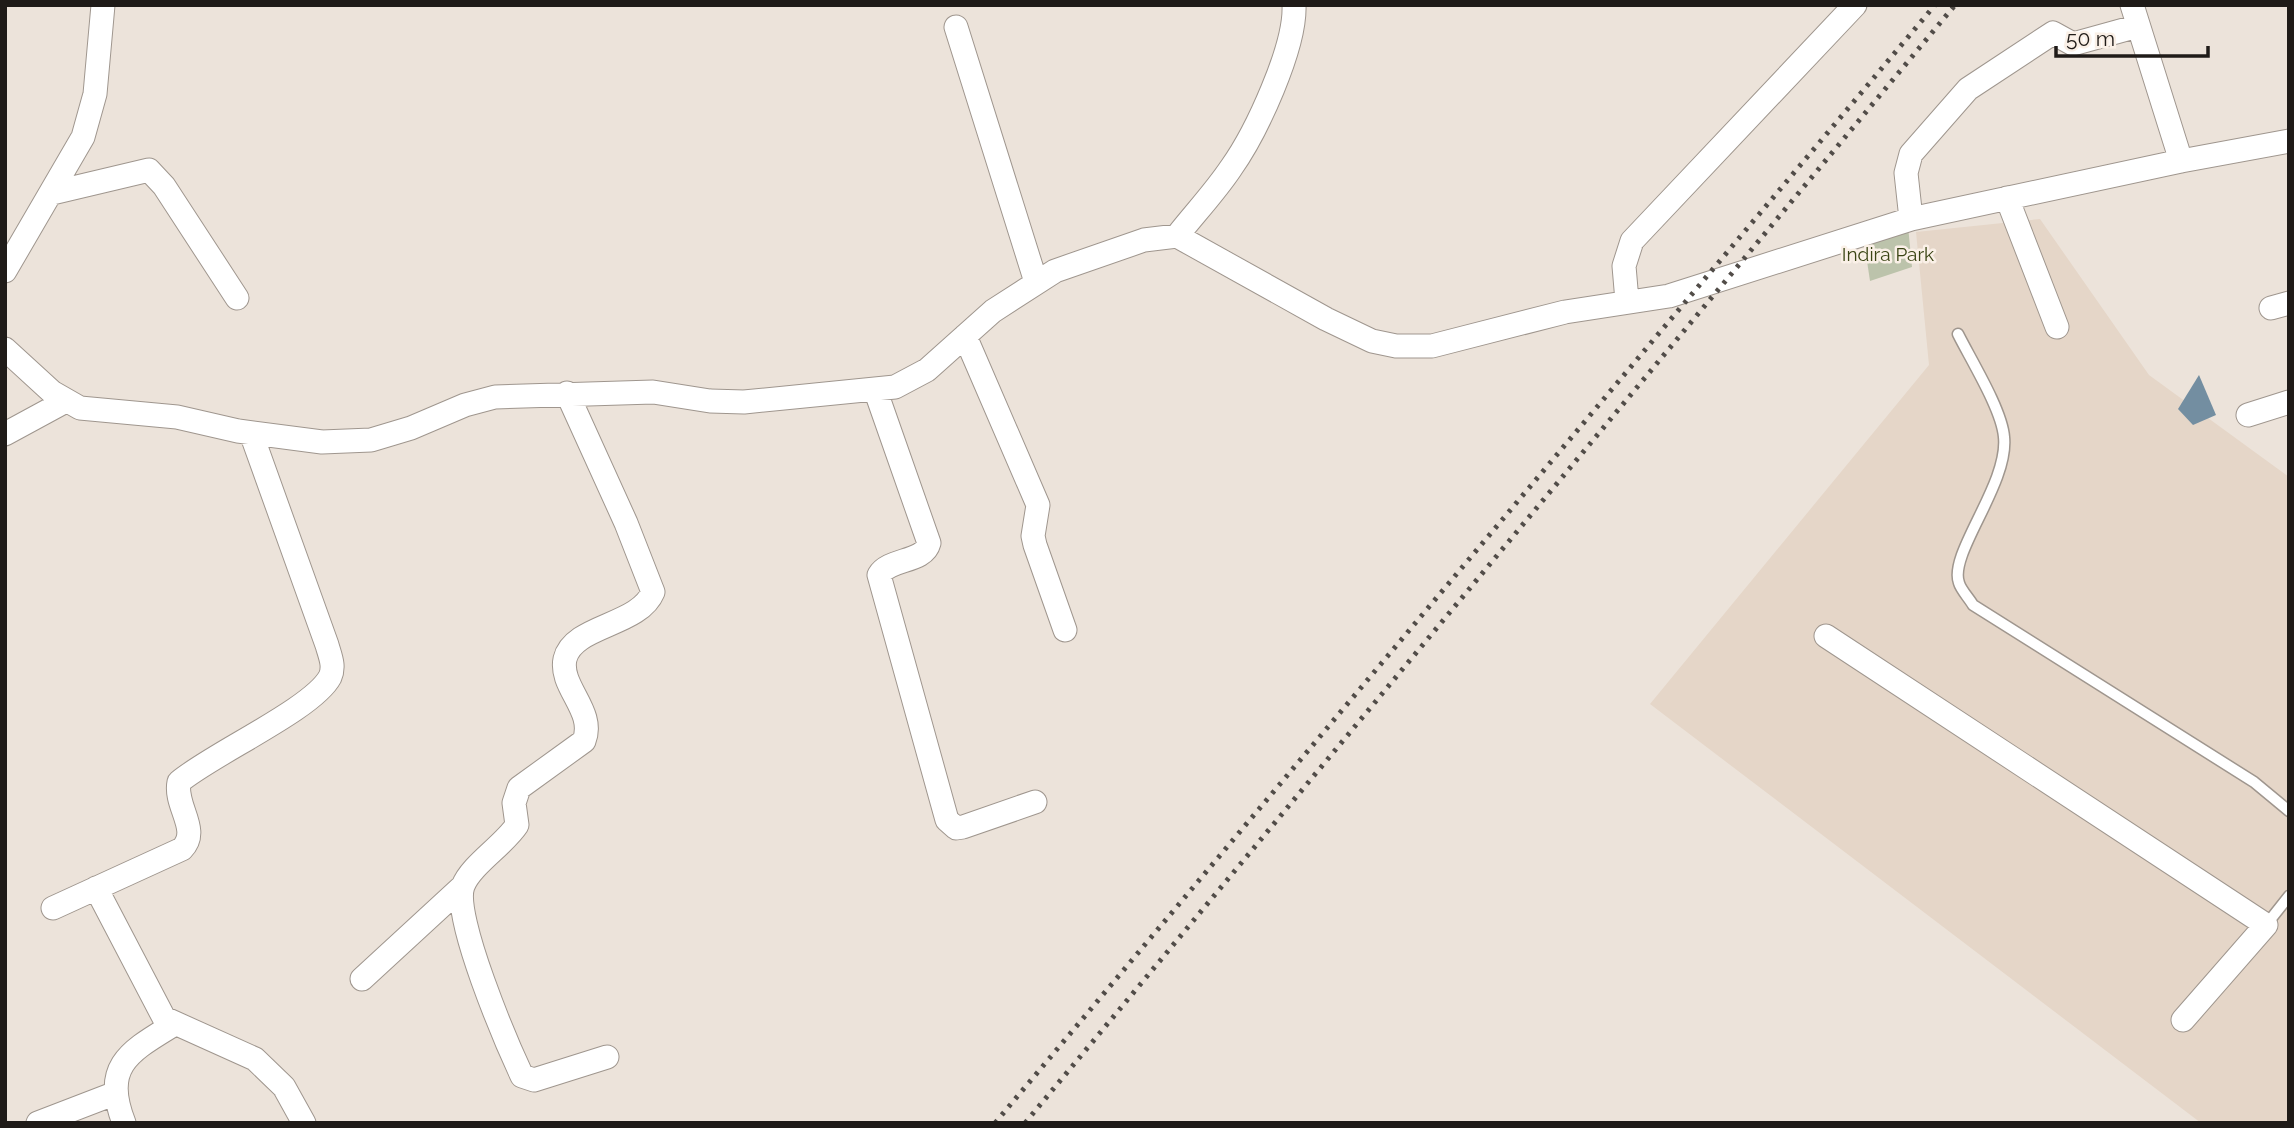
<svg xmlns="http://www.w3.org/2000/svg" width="2294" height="1128" viewBox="0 0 2294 1128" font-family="Raleway,sans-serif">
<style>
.built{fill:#e5d6c8}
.green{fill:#bcc3ab}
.water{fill:#738ea1}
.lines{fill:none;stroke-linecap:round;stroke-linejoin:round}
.service-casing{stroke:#9f968e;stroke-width:13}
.minor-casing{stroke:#9f968e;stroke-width:25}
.service{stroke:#fff;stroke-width:10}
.minor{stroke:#fff;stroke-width:23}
.rail{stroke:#514c48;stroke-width:5;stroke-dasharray:3.5 7;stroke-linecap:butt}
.labels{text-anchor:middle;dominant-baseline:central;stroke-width:5;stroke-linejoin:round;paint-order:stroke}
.park-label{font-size:19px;fill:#3a4414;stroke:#faf0e7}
</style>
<rect width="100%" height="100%" fill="#ece3da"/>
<!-- built -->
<path class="built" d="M2040,219l109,156 140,102v646h-88l-551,-419 279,-339 -13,-133z"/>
<!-- green -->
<path class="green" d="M1908,226l4,41 -42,14 -6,-40z"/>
<!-- water -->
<path class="water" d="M2199,375l17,40 -23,10 -15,-16z"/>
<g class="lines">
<!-- service casing -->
<g class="service-casing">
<path id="service" d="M1958,334c13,26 44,76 46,103 5,47 -56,117 -45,146 2,7 10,15 14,22l281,177 35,29
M2266,925l23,-29"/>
</g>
<!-- minor casing -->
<g class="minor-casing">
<path id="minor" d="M2132,5l49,156
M956,27l80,255
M52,193l97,-23 15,16 73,112
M2007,198l50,129
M1911,219l-5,-46 5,-19 57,-65 85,-56 20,11 65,-18
M1177,236c18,-23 38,-44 54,-68 25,-35 65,-121 63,-163
M5,271l78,-134 12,-43 8,-89
M1627,301l-3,-35 8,-25 223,-236
M2271,308l18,-5
M965,336l73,169 -5,31 2,9 30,85
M5,349l47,43 28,16 97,9 61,14 84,11 49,-2 40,-12 54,-23 30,-8 158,-5 57,9 34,1 151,-15 32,-17 66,-59 62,-40 89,-31 33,-4 149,83 46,22 24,5h36l133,-34 104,-16 242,-77 270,-58 108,-20
M875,389l54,154c-5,20 -40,15 -50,32l68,245 9,8 7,-1 72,-25
M567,393l59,130 27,69c-14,34 -80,33 -88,67 -6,28 31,52 19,82l-65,47 -5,15 3,22c-13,20 -46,40 -54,61 -11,30 44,158 59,190l12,4 73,-23
M2248,415l41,-13
M5,434l59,-32
M1826,636l440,289 -83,95
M96,888l68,130 91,41 29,28 20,36
M53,908l129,-59c19,-19 -8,-43 -3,-67 33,-28 134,-73 151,-105 5,-11 0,-21 -3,-32l-76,-212
M362,979l101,-93
M38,1123l78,-30
M124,1123c-22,-57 5,-71 49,-98"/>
</g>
<!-- service -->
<use href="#service" class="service"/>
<!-- minor -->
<use href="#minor" class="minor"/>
<!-- rail -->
<path class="rail" d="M995,1123l940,-1118
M1025,1123l930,-1118"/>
</g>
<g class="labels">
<!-- park labels -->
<g class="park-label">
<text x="1888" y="254">Indira Park</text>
</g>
</g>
<!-- border -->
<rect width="2294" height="1128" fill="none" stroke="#1f1b18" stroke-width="14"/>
<!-- scale -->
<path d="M2056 46v10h152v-10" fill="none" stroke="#1f1b18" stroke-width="3.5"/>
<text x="2066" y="46" font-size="21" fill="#1f1b18" stroke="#faf0e7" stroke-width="5" paint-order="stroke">50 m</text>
</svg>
